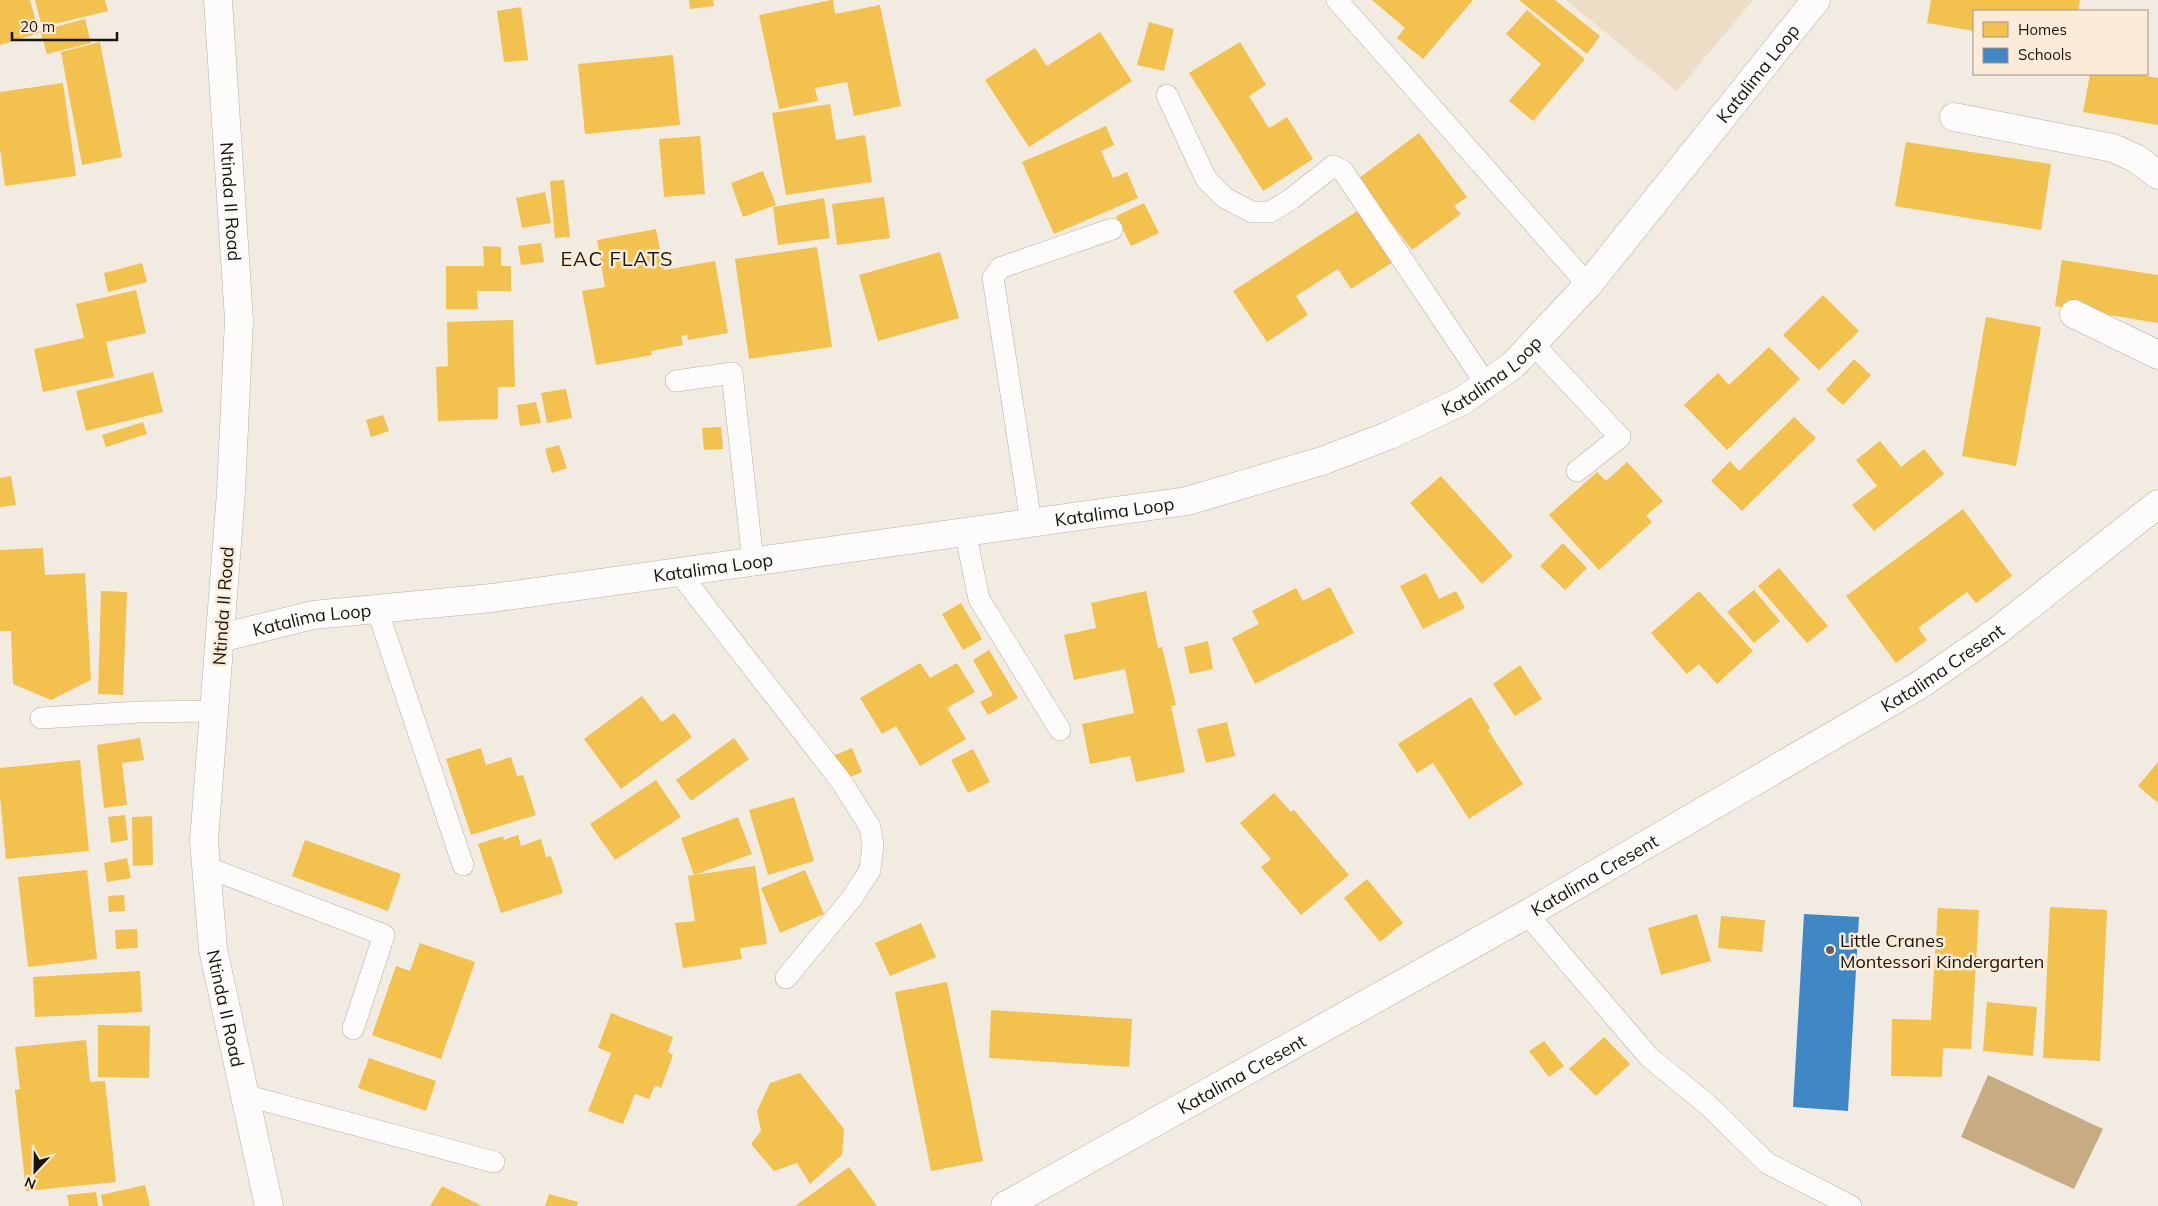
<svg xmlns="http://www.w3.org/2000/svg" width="2158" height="1206" viewBox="0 0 2158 1206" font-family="Mulish,sans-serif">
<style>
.green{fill:#eddcc6}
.water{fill:#c7ab82}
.homes{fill:#f2c14e}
.schools{fill:#3f88c5}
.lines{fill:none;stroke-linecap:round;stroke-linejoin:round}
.service-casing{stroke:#b5b0a8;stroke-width:22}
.minor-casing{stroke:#b5b0a8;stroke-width:29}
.tertiary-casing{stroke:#b5b0a8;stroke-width:29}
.service{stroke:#fdfcfa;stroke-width:21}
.minor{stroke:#fdfcfa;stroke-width:28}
.tertiary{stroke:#fdfcfa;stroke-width:28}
.poi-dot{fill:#655f57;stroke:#faecd9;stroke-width:2}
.labels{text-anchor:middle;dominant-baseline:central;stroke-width:5;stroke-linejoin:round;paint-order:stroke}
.street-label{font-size:18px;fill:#19140d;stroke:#faecd9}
.poi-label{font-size:18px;fill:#19140d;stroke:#faecd9;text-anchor:start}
.quarter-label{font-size:20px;letter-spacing:1px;fill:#19140d;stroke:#faecd9}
</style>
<rect width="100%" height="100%" fill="#f2ebe1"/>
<!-- green -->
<path class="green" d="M1566,0h187l-76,91z"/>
<!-- water -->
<path class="water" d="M1988,1075l115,54 -29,60 -113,-52z"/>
<!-- homes -->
<path class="homes" d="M0,0h30l9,33 -39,12z
M35,0h70l3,11 -66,16z
M689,0h24l1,6 -24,3z
M831,0h2l2,14 45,-9 21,101 -47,10 -7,-34 -32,6 3,13 -39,8 -20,-94z
M1372,0h101l-50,59 -26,-21 8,-10z
M1519,0h36l45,36 -13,18z
M1931,0h149l-2,11h-104v20l-47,-8z
M521,7l7,53 -24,2 -7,-51z
M1527,10l58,49 -52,62 -24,-20 32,-37 -35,-30z
M85,19l6,24 -44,11 -7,-23z
M1149,22l25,7 -10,42 -27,-6z
M1100,32l32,49 -103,66 -44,-67 50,-32 12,18z
M100,42l22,115 -40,8 -21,-113z
M1240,42l26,43 -17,11 20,32 18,-11 26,42 -50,32 -74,-118z
M673,55l7,70 -95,9 -7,-70z
M2090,74h45l23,4v47l-75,-13z
M63,83l13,93 -71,10 -5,-38v-56z
M830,104l6,36 29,-5 7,47 -86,13 -14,-82z
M1106,126l8,19 -13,6 12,27 14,-6 11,26 -84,36 -32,-72z
M1419,133l48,64 -13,9 7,8 -49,36 -54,-71z
M700,136l5,58 -41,3 -5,-58z
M1906,142l145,22 -10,66 -146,-24z
M763,171l13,34 -33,12 -12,-34z
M564,180l6,57 -15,1 -5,-57z
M545,192l6,31 -29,5 -6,-30z
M884,197l6,41 -53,7 -5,-41z
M824,198l6,40 -52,7 -5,-38z
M1144,203l15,30 -28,13 -15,-30z
M1359,210l34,52 -42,27 -13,-20 -42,27 12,19 -41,27 -34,-51z
M656,229l8,41 51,-9 13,72 -40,7 -1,-5 -6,1 2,9 -32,6 1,4 -56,10 -14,-74 23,-4 -8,-47z
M541,243l3,19 -23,3 -3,-19z
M483,246l18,1v19h10v25h-34l1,18h-32v-43h38z
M817,247l15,100 -83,12 -14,-100z
M940,252l19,66 -81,23 -19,-66z
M2062,260l96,15v48l-103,-17z
M142,263l5,19 -39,10 -4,-19z
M136,290l10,43 -40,9 8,35 -71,15 -9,-43 50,-11 -8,-34z
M1823,295l36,36 -40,39 -36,-35z
M1986,317l55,10 -25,139 -54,-10z
M513,320l2,67h-17v32l-60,2 -2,-54 12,-1 -1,-44z
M1769,347l31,32 -73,71 -43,-45 34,-32 11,12z
M1854,359l17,16 -28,30 -17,-15z
M153,372l10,40 -77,19 -10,-40z
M566,389l6,29 -25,5 -6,-30z
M536,402l5,21 -21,3 -3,-21z
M383,415l6,16 -18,6 -5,-17z
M1794,417l22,21 -74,73 -31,-30 19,-20 9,10z
M143,422l4,12 -41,13 -4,-12z
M721,427l2,22 -19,1 -2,-22z
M1880,441l21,26 23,-18 20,25 -70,57 -22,-26 25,-19 -21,-26z
M559,445l8,23 -15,5 -7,-24z
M1627,462l36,39 -17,15 6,6 -53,48 -50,-55 48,-43 9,9z
M11,476l5,29 -16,2v-29z
M1441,476l72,80 -31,28 -72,-81z
M1963,509l49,67 -36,27 -9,-11 -49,36 9,12 -31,23 -50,-67z
M1563,543l24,25 -22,22 -25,-24z
M43,548l2,27 40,-2 6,107 -40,20 -38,-16 -2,-53h-11v-81z
M1779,568l49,58 -21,17 -49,-57z
M1426,573l13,26 17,-8 9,17 -42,21 -23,-43z
M1330,587l24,46 -99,51 -23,-46 27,-14 -7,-13 44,-23 7,13z
M1754,590l26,31 -26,22 -27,-31z
M101,591l26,1 -4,103 -25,-1z
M1146,591l12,57 4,-1 14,58 -5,1 14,66 -49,10 -6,-26 -40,8 -8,-40 52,-11 -9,-44 -51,11 -10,-45 32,-7 -5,-25z
M1699,591l54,60 -36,33 -18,-20 -12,10 -36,-41z
M961,603l21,36 -19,11 -21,-36z
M1208,641l5,28 -23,5 -6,-27z
M989,650l29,48 -30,17 -8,-13 13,-7 -20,-35z
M920,663l10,15 27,-15 18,29 -28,16 19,31 -46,27 -24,-40 -14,8 -22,-36z
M1520,665l22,34 -27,17 -22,-32z
M642,696l20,26 12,-9 18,24 -71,52 -37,-50z
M1471,697l19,31 -2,2 35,54 -54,35 -36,-56 -16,10 -19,-29z
M1227,722l8,34 -29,7 -9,-34z
M140,738l4,22 -22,3 5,42 -23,3 -7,-63z
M734,738l15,21 -58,42 -15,-21z
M481,748l5,17 25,-8 6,19 6,-1 13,40 -65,20 -25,-76z
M852,748l10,24 -19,8 -10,-24z
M973,749l17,33 -22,11 -17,-33z
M80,760l9,91 -83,8 -6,-63v-28z
M2158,762v41l-20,-17z
M656,780l25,37 -66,43 -25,-36z
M1274,793l17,19 3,-2 55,65 -48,40 -40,-48 10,-8 -31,-36z
M794,797l20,64 -46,14 -19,-65z
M125,815l3,25 -17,3 -3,-26z
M152,816l1,49 -20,1 -1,-49z
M738,817l14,37 -58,21 61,-9 12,78 -27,4 2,11 -59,9 -8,-45 20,-2 -7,-45 6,-1 -13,-37z
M518,835l3,11 20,-7 5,18 5,-1 12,37 -62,20 -23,-69 25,-8 1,4z
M305,840l96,34 -13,37 -96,-35z
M127,858l4,20 -24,4 -3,-19z
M87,870l10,89 -69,8 -10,-90z
M805,870l19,44 -44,19 -19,-45z
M1367,879l36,44 -23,19 -36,-44z
M124,895l1,16 -16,1 -1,-16z
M2050,907l57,3 -7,151 -57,-3z
M1938,908l41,2 -8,139 -28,-1 -1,29 -51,-1 1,-57 39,1z
M1697,914l14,47 -50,14 -13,-47z
M1721,916l44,4 -3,32 -44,-4z
M921,923l15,34 -46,19 -15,-33z
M137,929l1,19 -22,1 -1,-19z
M420,943l55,19 -34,97 -69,-24 24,-69 14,5z
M140,971l2,41 -107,5 -2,-40z
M947,982l36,179 -52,10 -36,-179z
M1987,1002l50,5 -4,49 -50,-5z
M991,1010l141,9 -3,48 -140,-9z
M611,1013l62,24 -5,15 5,3 -12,33 -6,-3 -6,14 -14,-5 -12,30 -35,-13 23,-58 -13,-5z
M98,1025l52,1 -1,52 -51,-1z
M1604,1037l26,27 -34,32 -27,-27z
M86,1040l4,42 15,-1 11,101 -90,9 -11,-101 5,-1 -5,-42z
M1544,1041l20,25 -15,11 -20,-26z
M369,1058l67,23 -10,30 -68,-23z
M800,1073l44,56 -2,26 -32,29 -13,-21 -23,8 -23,-27 10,-13 -4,-20 13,-28z
M849,1167l28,39h-82z
M145,1185l5,21h-47l-2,-11z
M442,1186l40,20h-52z
M96,1192l2,14h-29l-2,-11z
M549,1194l29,8 -1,4h-32z"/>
<!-- schools -->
<path class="schools" d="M1804,914l55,3 -11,194 -55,-4z"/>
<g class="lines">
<!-- service casing -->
<g class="service-casing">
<path id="service" d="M1337,0l251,285
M1167,95l39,84 19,19 27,14h18l21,-13 42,-33 10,5 143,213
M1533,344l87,93 -43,34
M676,381l56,-8 21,188
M1031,522l-38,-244 7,-10 112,-39
M965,531l14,68 81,131
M678,571l163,210 29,46 3,18 -3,25 -18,28 -66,80
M377,609l86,256
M41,718l98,-6 75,-1
M206,867l178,68 -31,94
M1527,914l122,143 59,48 59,58 84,43
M244,1095l250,67"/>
</g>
<!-- minor casing -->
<g class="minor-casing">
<g id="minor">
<path d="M1954,117l159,31 24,11 21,16"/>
<path d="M2074,314l84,41"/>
<path id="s1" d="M1005,1206l522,-292 391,-228 78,-54 162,-128"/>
</g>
</g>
<!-- tertiary casing -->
<g class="tertiary-casing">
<g id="tertiary">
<path id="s2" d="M218,0l21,320 -8,172 -27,349 9,108 56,257"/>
<path id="s3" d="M220,638l93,-23 179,-17 695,-97 135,-40 68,-26 72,-34 51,-36 75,-80 228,-285"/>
</g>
</g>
<!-- service -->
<use href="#service" class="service"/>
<!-- minor -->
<use href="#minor" class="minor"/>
<!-- tertiary -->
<use href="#tertiary" class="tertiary"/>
</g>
<!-- markers -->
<circle class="poi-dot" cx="1830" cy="950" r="5"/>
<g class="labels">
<!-- street labels -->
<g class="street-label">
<text stroke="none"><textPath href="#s3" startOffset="1714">Katalima Loop</textPath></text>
<text stroke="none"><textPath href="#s2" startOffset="202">Ntinda II Road</textPath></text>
<text stroke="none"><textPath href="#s3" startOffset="1309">Katalima Loop</textPath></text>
<text stroke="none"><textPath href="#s3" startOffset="904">Katalima Loop</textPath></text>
<text stroke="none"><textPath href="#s3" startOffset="499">Katalima Loop</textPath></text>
<text transform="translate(223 606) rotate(-86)">Ntinda II Road</text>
<text stroke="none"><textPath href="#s3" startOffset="94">Katalima Loop</textPath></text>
<text stroke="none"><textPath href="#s1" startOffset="1081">Katalima Cresent</textPath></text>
<text stroke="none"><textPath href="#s1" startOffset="676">Katalima Cresent</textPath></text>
<text stroke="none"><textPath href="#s2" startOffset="1012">Ntinda II Road</textPath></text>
<text stroke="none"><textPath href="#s1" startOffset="271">Katalima Cresent</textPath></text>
</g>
<!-- poi labels -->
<g class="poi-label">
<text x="1840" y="940">Little Cranes<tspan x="1840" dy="21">Montessori Kindergarten</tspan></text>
</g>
<!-- quarter labels -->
<g class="quarter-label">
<text x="617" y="258">EAC FLATS</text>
</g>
</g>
<!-- legend -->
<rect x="1973" y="10" width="175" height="65" fill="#faecd9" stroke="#a09687"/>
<rect x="1983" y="22" width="25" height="15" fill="#f2c14e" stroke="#a09687"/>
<text x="2018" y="35" font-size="15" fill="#19140d">Homes</text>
<rect x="1983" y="48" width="25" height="15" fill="#3f88c5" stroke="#a09687"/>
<text x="2018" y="60" font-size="15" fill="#19140d">Schools</text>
<!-- north arrow -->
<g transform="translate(35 1171) rotate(202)" stroke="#faecd9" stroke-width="4" paint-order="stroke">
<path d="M0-4L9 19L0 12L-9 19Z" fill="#19140d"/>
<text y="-8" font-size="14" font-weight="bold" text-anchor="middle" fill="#19140d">N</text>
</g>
<!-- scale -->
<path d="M12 32v8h105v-8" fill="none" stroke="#19140d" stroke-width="2.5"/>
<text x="20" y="32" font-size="15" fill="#19140d" stroke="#faecd9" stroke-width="4" paint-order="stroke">20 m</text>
</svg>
